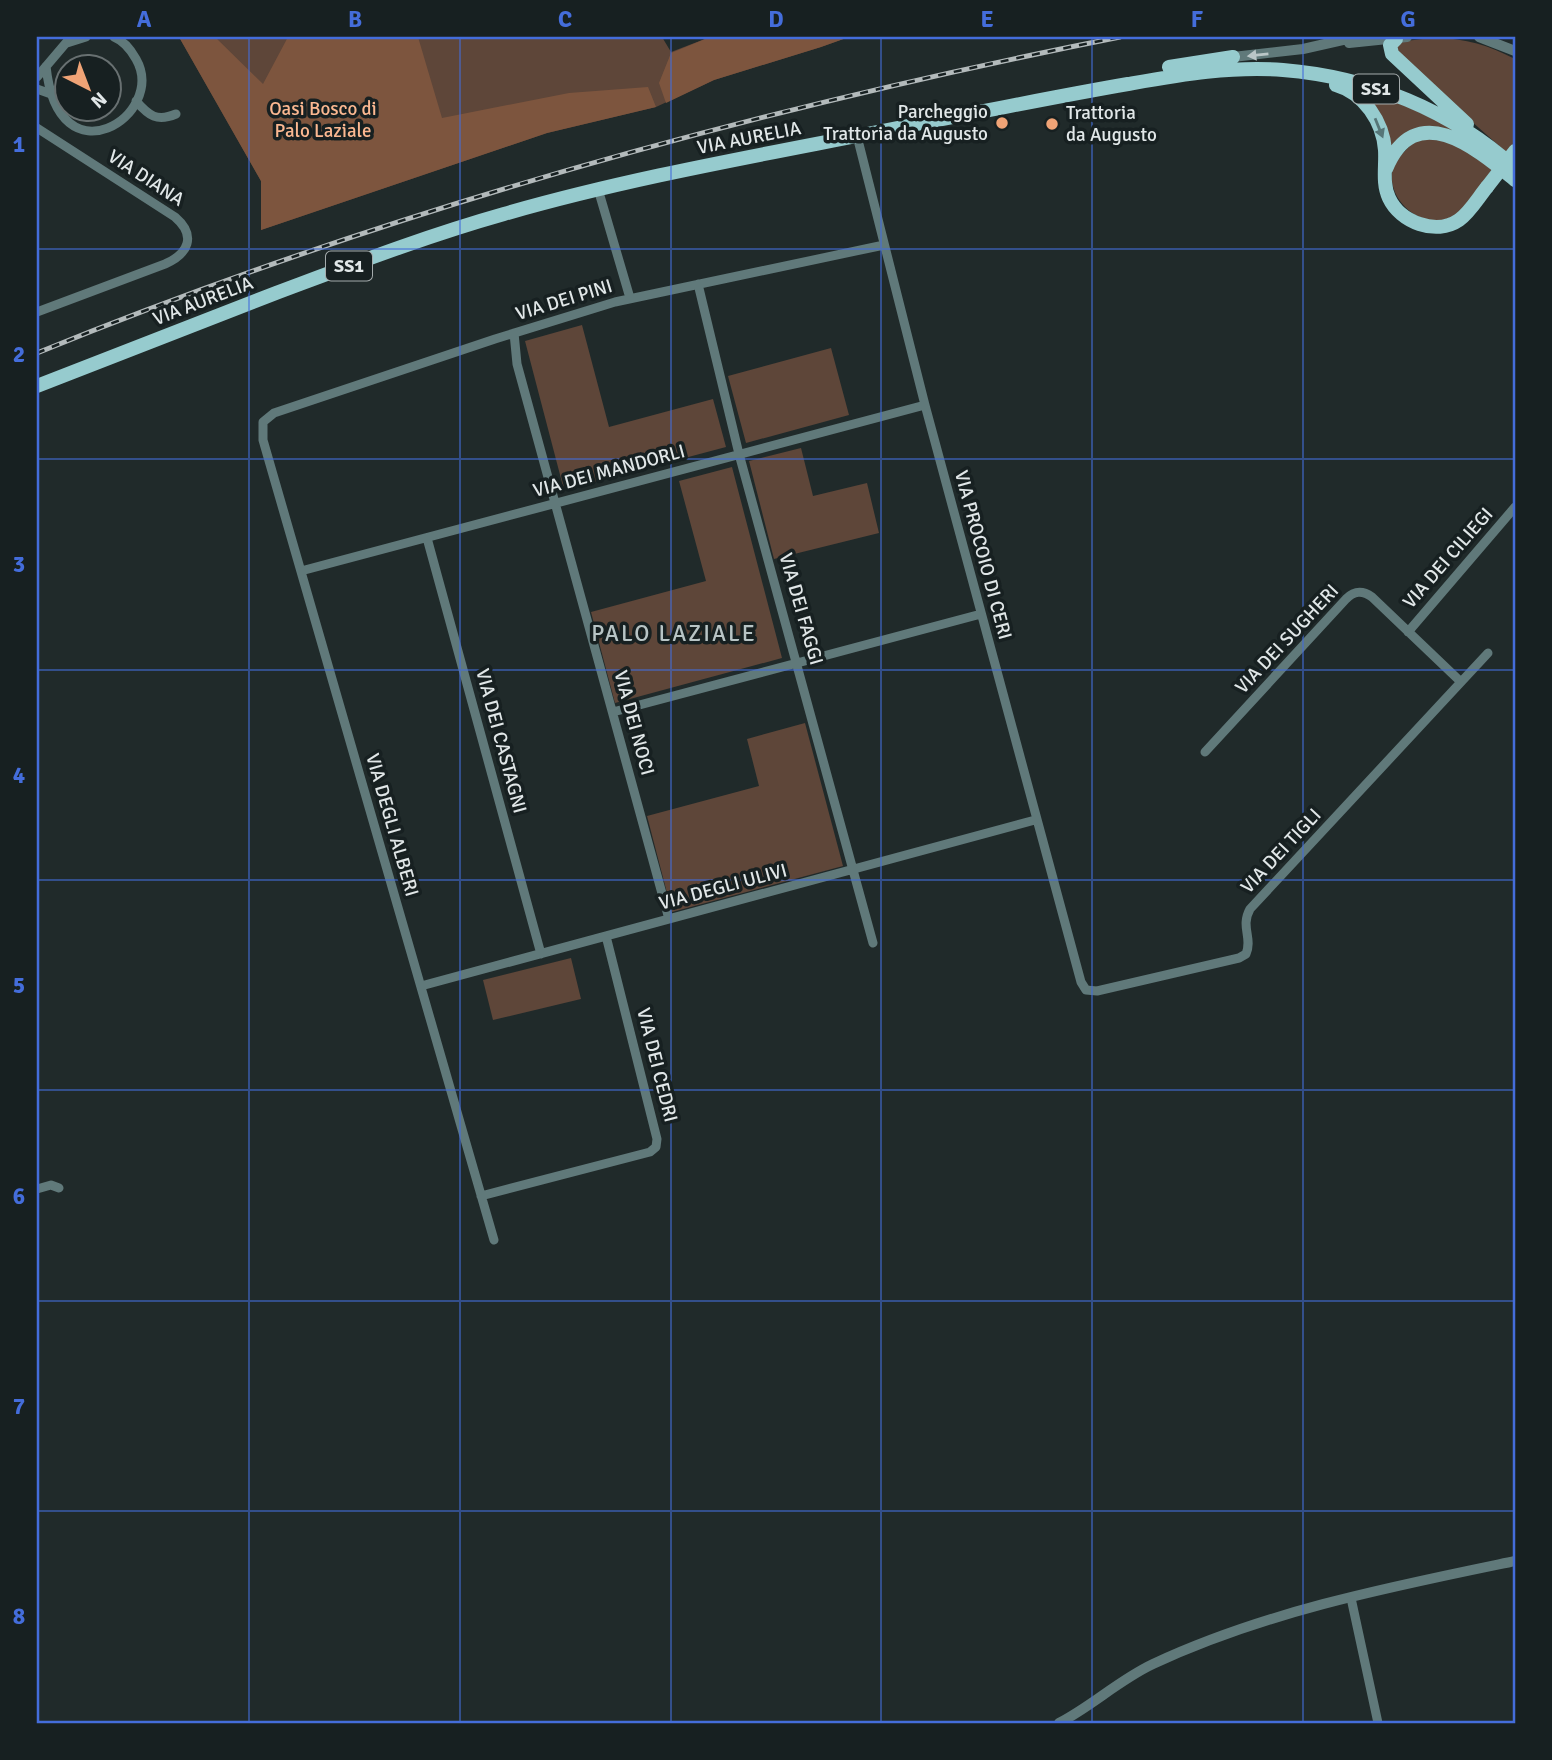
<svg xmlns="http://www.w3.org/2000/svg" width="1552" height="1760" viewBox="0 0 1552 1760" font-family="Signika,sans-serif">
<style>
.green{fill:#5e4639}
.forest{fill:#7d553e}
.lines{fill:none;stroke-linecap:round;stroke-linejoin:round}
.minor{stroke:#60797a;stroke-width:9}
.tertiary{stroke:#60797a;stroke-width:10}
.primary{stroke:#96cbce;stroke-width:14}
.rail-casing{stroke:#b3babb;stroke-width:5}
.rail{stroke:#172021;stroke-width:2.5;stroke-dasharray:8;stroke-linecap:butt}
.primary-bridge{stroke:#96cbce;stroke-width:14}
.oneway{fill:#bac6c7}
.oneway2{fill:#567678}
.grid{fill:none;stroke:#446ddb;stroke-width:2;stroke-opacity:0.55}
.poi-dot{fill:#efa376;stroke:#172021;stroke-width:2.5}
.labels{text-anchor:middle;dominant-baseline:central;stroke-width:7;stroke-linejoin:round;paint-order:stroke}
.shield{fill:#172021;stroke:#a4abac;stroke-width:2}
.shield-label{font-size:18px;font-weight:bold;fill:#e1e7e8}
.park-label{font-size:19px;fill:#fbb891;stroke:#172021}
.poi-label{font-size:19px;fill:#e1e7e8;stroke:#172021;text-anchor:end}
.street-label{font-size:19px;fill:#e1e7e8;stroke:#172021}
.quarter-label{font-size:23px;letter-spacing:2px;fill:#b8c4c5;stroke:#172021}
.neatline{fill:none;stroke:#446ddb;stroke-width:2.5}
.grid-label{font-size:23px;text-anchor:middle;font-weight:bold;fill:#446ddb}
</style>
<rect width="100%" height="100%" fill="#202a2a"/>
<!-- green -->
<path class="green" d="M179,37h483l9,15 39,-15h139l-28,10 -107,33 -58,27 -109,26 -286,97v-49z
M1432,38c29,-1 57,7 83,21v83l-9,10 -108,-96 -3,-11 10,-4z
M1356,88l43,15 57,26 -12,2 -52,21z
M1445,138l48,30c-10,14 -20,32 -33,43 -38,33 -94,-28 -55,-60 3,-3 8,-9 12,-10 8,-3 19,-2 28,-3z
M582,325l27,102 104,-28 13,48 -162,43 -39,-149z
M831,348l18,67 -103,28 -18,-67z
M801,448l12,48 54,-13 12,50 -105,26 -25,-98z
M732,467l50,191 -167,45 -24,-91 115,-31 -27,-100z
M805,723l38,143 -171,46 -25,-96 112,-30 -12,-47z
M571,958l10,41 -88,21 -10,-40z"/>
<!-- forest -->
<path class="forest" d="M179,37h36l48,47 25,-47h130l24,81 127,-25 79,-6 8,20 -109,26 -286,97v-49z
M710,37h139l-28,10 -107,33 -48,23 -7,-20 12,-30z"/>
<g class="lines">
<!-- minor -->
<path class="minor" d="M67,43l19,-6
M46,66c12,119 122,49 90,-7 -5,-9 -12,-18 -22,-22
M37,77l34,-40
M37,89l14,5
M136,101c13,15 21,21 40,13
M37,128l138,89c22,19 13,37 -10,47l-128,48
M857,136l68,269 156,577 5,8 11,1 142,-33 7,-4c7,-16 -6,-27 4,-45l238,-256
M598,189l32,109
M698,284l41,170 134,489
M514,333l3,31 152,555
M427,538l114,416
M301,571l624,-166
M1408,632l107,-125
M613,712l368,-98
M1205,752l141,-153c8,-8 16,-9 26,-2l89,85
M421,986l614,-166
M37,1189l14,-4 8,3
M481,1196l169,-44 6,-5 1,-8 -51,-203
M494,1240l-231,-800v-18l11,-9 221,-74 120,-37 269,-57
M1351,1598l27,125"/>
<!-- tertiary -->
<path class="tertiary" d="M1479,37l36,14
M1349,43l58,-6
M1233,57l70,-8 53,-12
M1059,1723c33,-17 60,-43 94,-59 113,-53 241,-78 362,-103"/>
<!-- primary -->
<path class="primary" d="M1396,39l-6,6 2,9 75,70
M1169,67l64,-10
M1336,85c28,8 47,37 49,65 1,17 -3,33 4,48 11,24 47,38 70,22 11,-8 19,-22 28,-33
M1386,169c30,-72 91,-20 129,11
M37,386c80,-31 159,-62 239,-93 75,-28 150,-57 228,-79 142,-41 288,-64 433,-94 64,-12 127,-25 191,-36 52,-9 102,-18 155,-14 86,7 168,40 232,98"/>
<!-- rail casing -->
<g class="rail-casing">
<path id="rail" d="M37,353c349,-142 714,-243 1083,-316"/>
</g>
<!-- rail -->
<use href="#rail" class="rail"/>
<!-- primary-bridge -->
<path class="primary-bridge" d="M1487,187l28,-36"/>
</g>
<!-- one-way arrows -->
<defs><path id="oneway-solid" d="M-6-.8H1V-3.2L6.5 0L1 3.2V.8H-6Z" transform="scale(1.75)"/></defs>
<use class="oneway" href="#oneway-solid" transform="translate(1258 55) rotate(174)"/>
<use class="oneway2" href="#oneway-solid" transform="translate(1379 128) rotate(68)"/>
<!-- grid -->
<path class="grid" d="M249,37v1686M460,37v1686M671,37v1686M881,37v1686M1092,37v1686M1303,37v1686M37,249h1478M37,459h1478M37,670h1478M37,880h1478M37,1090h1478M37,1301h1478M37,1511h1478"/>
<!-- markers -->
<g class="poi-dot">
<circle cx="1002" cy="123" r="7"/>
<circle cx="1052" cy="124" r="7"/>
</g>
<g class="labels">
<!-- shield labels -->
<g class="shield">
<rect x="1353" y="74.5" width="46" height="29" rx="5"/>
<rect x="326" y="251.5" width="46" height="29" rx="5"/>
</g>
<g class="shield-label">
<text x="1376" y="89">SS1</text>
<text x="349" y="266">SS1</text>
</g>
<!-- park labels -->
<g class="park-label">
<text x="323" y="109">Oasi Bosco di<tspan x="323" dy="22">Palo Laziale</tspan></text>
</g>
<!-- poi labels -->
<g class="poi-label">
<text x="988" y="112">Parcheggio<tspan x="988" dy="22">Trattoria da Augusto</tspan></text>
<text x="1066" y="113" text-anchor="start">Trattoria<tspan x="1066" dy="22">da Augusto</tspan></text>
</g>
<!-- street labels -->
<g class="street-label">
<text transform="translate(749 138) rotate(-11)">VIA AURELIA</text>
<text transform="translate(146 178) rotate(33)">VIA DIANA</text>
<text transform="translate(564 300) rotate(-17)">VIA DEI PINI</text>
<text transform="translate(203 301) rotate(-21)">VIA AURELIA</text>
<text transform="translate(609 471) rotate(-15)">VIA DEI MANDORLI</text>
<text transform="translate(983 555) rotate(75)">VIA PROCOIO DI CERI</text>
<text transform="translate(1448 558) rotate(-49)">VIA DEI CILIEGI</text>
<text transform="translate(801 609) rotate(74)">VIA DEI FAGGI</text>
<text transform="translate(1287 639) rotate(-47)">VIA DEI SUGHERI</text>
<text transform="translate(634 723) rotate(75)">VIA DEI NOCI</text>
<text transform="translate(501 741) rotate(75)">VIA DEI CASTAGNI</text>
<text transform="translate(392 825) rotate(74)">VIA DEGLI ALBERI</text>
<text transform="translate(1281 851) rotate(-47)">VIA DEI TIGLI</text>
<text transform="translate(723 887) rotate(-15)">VIA DEGLI ULIVI</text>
<text transform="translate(657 1065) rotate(76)">VIA DEI CEDRI</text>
</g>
<!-- quarter labels -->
<g class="quarter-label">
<text x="674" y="633">PALO LAZIALE</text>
</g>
</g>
<!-- border -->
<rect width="1552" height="1760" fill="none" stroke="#172021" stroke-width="77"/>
<!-- north arrow -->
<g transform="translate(88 88) rotate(138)"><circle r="33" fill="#172021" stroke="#687071" stroke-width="2"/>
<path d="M0-5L12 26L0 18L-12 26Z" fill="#efa376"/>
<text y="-10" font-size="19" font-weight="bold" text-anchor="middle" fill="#e1e7e8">N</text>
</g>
<rect x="38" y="38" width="1476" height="1684" class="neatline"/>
<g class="grid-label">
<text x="144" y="27">A</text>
<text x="355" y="27">B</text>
<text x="565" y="27">C</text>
<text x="776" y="27">D</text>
<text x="987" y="27">E</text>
<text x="1197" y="27">F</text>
<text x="1408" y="27">G</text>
<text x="19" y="152">1</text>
<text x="19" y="362">2</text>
<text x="19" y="572">3</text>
<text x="19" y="783">4</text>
<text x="19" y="993">5</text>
<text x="19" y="1204">6</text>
<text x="19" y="1414">7</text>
<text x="19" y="1624">8</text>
</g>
</svg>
